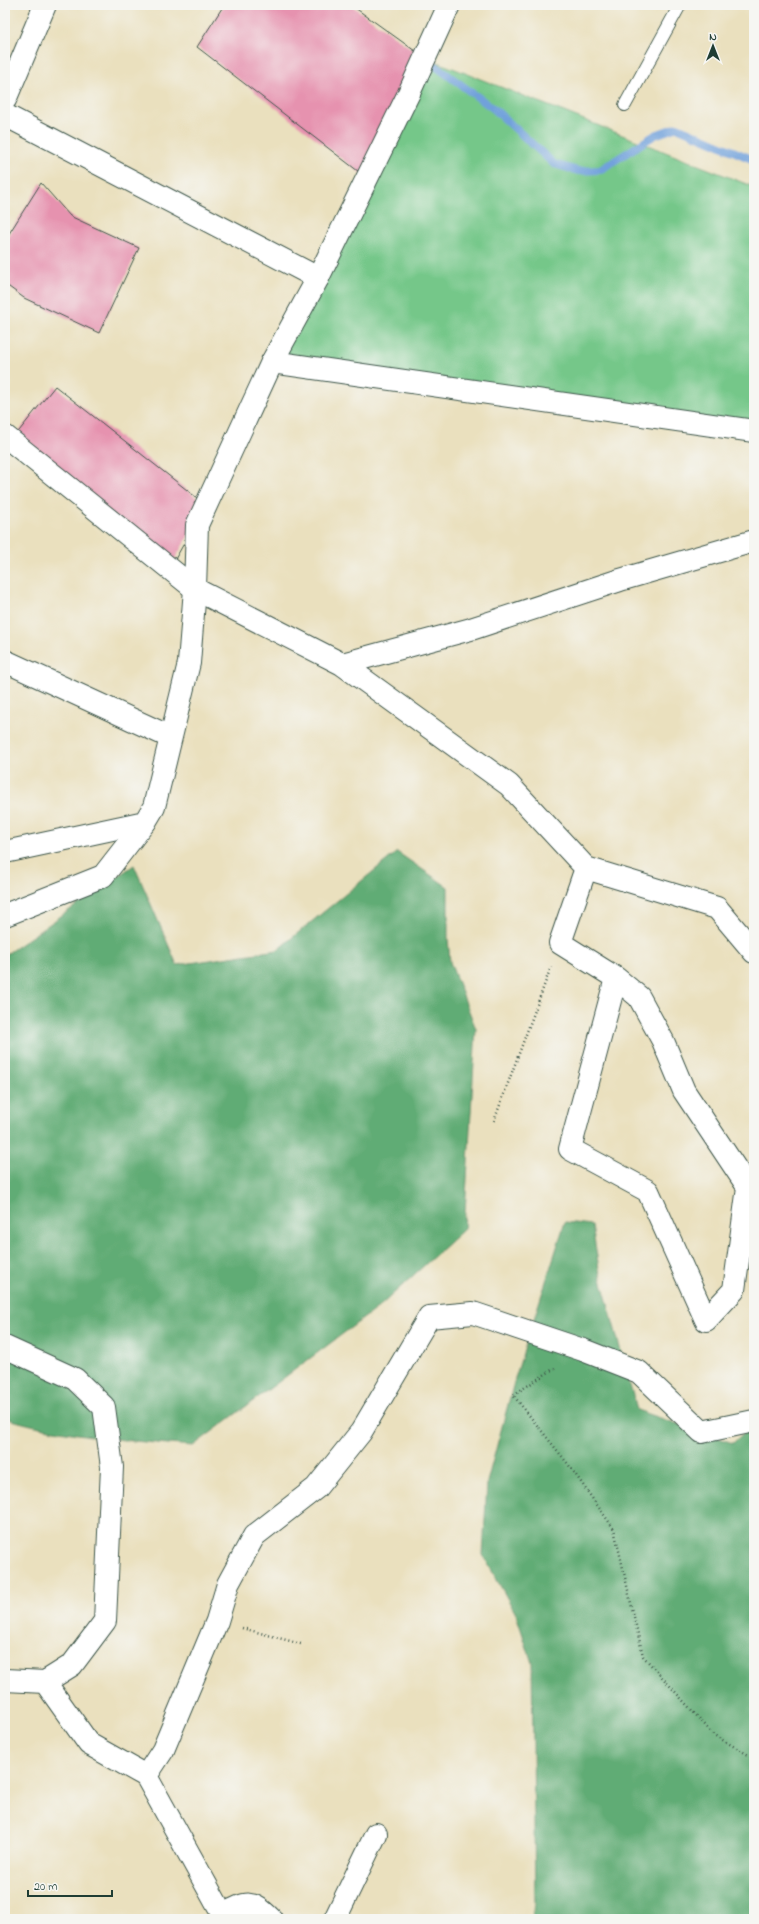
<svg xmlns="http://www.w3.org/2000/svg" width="759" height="1924" viewBox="0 0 759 1924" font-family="'Indie Flower',sans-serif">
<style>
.green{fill:#75c789;stroke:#4a825e}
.forest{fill:#60ac75;stroke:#407454}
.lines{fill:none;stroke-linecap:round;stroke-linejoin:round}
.stream{stroke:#71a1db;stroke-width:8}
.building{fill:#e692af}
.lane-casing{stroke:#3d5549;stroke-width:14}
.street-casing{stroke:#3d5549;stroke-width:24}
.secondary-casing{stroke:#3d5549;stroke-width:24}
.path{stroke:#3d5549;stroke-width:2.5;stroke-dasharray:1 3;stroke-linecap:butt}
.lane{stroke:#fff;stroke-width:12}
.street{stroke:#fff;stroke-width:22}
.secondary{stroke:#fff;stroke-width:22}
</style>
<rect width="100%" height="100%" fill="#f6f6f2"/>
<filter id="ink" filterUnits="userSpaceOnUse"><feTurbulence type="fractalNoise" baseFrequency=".025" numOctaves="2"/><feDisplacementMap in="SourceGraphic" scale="8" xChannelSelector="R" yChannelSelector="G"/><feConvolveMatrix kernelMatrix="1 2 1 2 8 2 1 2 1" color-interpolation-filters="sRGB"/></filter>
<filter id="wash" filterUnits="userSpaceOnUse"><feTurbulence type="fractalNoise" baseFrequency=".012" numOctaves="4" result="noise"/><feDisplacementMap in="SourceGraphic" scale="16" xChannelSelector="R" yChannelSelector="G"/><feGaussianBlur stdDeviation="0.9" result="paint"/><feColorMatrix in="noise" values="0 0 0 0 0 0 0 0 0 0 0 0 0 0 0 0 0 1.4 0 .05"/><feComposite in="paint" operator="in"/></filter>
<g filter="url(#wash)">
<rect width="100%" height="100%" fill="#eae0be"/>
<!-- green -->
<path class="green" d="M422,56l332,131v244l-482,-69z"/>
<!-- forest -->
<path class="forest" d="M397,852l51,35v51l2,24 26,67 -12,200 -84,77 -187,140c-63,-5 -128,-10 -188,-28v-463l129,-90 43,100 100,-15z
M565,1222l27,3 8,50 37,135 96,33 21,-20v496h-222l3,-16 -3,-240 -16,-49 -33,-59 4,-73 29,-107z"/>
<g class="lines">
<!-- stream -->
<path class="stream" d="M426,59l68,50 60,55 24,7 22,-1 55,-35 22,-8 77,33"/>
</g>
<g id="blocks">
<!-- building -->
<path class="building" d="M224,5h127l71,51 -55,122 -170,-131z
M41,183l29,33 69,32 -40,85 -75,-35 -19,-14v-44z
M55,386l151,119 -36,63 -159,-127z"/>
</g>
</g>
<g filter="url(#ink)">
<use href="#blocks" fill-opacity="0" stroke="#3d5549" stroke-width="1"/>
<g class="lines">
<!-- lane casing -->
<g class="lane-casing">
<path id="lane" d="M625,105l55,-100"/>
</g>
<!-- street casing -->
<g class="street-casing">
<path id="street" d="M5,100l40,-95
M5,115l313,163
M272,362l482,69
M5,436l190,153 147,75 167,121 77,83 131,40 37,44
M5,661l165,76
M342,664l129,-35 149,-49 134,-39
M586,868l-26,75 56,35 -46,171 78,42 58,129 28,-30 14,-103 -64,-96 -21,-50 -24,-44 -23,-19
M5,915l98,-39 42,-54
M5,1347l70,32 29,28 8,60 -7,154 -33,44 -27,17 -40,-2
M45,1682l44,62 57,32 79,143
M146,1776l17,-26 54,-129 11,-37 26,-48 62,-48 45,-56 68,-115 44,-4 110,37 56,22 63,60 52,-11
M223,1915c24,-13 28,-16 48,4
M335,1919l41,-85"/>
</g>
<!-- secondary casing -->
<g class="secondary-casing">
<path id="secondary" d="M5,852l140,-30 9,-15 35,-144 6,-74 2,-64 75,-163 46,-84 91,-185 40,-88"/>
</g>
<!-- path -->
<path class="path" d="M494,1121l57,-154
M555,1368l-42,27 55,69 46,65 29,127 71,79 40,23
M242,1628l59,16"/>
<!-- lane -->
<use href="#lane" class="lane"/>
<!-- street -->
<use href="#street" class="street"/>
<!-- secondary -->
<use href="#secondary" class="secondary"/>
</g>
</g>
<!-- margin -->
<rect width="759" height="1924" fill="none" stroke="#f6f6f2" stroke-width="20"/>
<!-- north arrow -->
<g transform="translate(713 46)" stroke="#f6f6f2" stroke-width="3" paint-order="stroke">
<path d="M0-3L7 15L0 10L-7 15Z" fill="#1f3d34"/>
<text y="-6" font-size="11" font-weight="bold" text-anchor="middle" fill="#1f3d34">N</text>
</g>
<!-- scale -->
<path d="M28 1890v6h84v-6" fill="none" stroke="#1f3d34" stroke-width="2"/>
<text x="34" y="1890" font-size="12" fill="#1f3d34" stroke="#f6f6f2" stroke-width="3" paint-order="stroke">20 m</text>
</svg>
